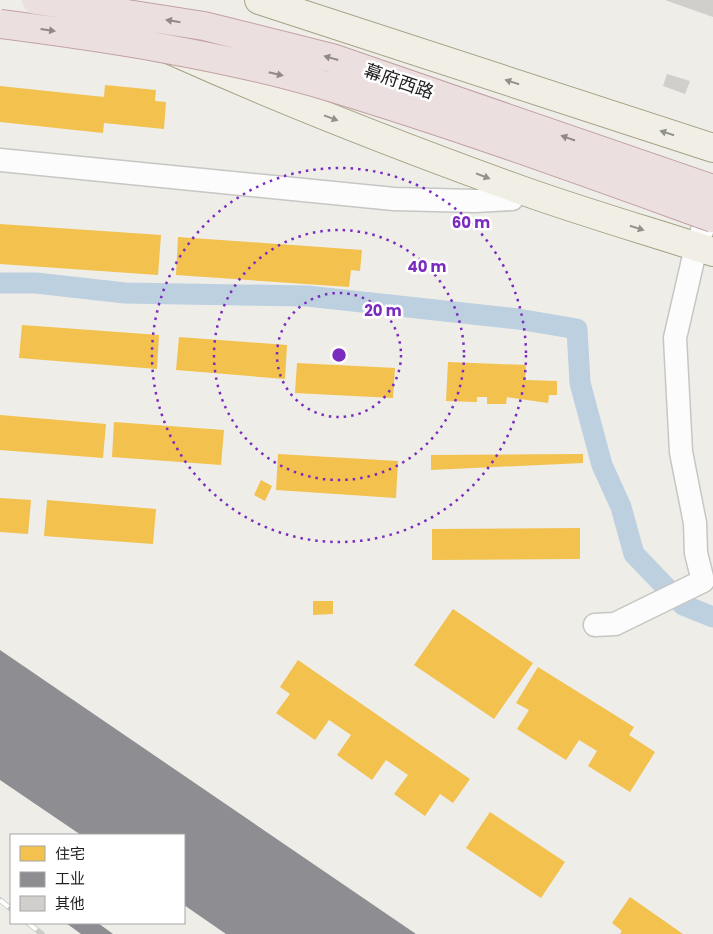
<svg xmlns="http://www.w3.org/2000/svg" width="713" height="934" viewBox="0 0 713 934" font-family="Poppins,'Noto Sans SC',sans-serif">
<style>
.homes{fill:#f2c14e}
.industry{fill:#8d8d92}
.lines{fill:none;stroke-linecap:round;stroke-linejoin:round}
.canal{stroke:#bcd0e0;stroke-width:21}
.building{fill:#d0cfcb}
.minor-casing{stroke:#c6c6c4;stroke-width:25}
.major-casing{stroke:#a4a184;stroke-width:30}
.minor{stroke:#fcfcfc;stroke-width:22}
.major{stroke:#f1efe5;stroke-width:28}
.rail-casing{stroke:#cbcbca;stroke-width:5.5}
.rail{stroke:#fff;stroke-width:4;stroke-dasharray:11;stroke-linecap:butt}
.highway-bridge-casing{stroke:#c3a0a2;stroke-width:30;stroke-linecap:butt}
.highway-bridge{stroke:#ebe0df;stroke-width:28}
.oneway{fill:#8f8989}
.oneway2{fill:#92918c}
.ring{fill:none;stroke:#7b2cbf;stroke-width:2.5;stroke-dasharray:2.5 5}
.labels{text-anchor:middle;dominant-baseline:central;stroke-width:5;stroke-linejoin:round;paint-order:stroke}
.street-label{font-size:18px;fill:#1f1f1f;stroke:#fff}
.centre{fill:#7b2cbf;stroke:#fff;stroke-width:2.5}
.ring-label{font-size:15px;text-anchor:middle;font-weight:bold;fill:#7b2cbf;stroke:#fff;stroke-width:5;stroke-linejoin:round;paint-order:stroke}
</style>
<rect width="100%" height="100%" fill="#eeede8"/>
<!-- homes -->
<path class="homes" d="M105,85l51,5 -1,11 11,1 -2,27 -60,-6 -1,10 -103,-11v-36l104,11z
M0,224l161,11 -3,40 -158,-11z
M178,237l184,13 -2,21 -9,-1 -2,17 -173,-12z
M22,325l137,10 -2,34 -138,-11z
M179,337l108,8 -2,34 -109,-9z
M448,362l78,3 -1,15 32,1v14h-8l-1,8 -41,-6 -1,7h-19v-7h-10v5l-31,-1z
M297,363l98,5 -2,30 -98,-5z
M0,415l106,9 -3,34 -103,-8z
M114,422l110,8 -3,35 -109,-8z
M278,454l120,7 -2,37 -120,-8z
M583,454v9l-152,7v-15z
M261,480l11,6 -7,15 -11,-6z
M0,498l31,2 -3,34 -28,-2z
M47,500l109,9 -3,35 -109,-8z
M580,528v31l-148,1v-31z
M313,601h20v13l-20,1z
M453,609l80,54 -39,56 -80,-54z
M298,660l172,119 -17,24 -13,-9 -15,22 -31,-22 14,-19 -22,-15 -14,20 -35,-25 14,-20 -22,-15 -14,20 -39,-27 14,-19 -10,-7z
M538,667l96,60 -5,8 26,17 -25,40 -42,-26 9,-15 -18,-11 -13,20 -49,-31 12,-19 -13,-7z
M490,812l75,50 -24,36 -75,-50z
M630,897l53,37h-63l2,-3 -10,-8z"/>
<!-- industry -->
<path class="industry" d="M0,650l416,284h-190l-42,-29v-70h-103l-81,-55z
M66,923h32l15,11h-32z"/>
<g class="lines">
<!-- canal -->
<path class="canal" d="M0,283h36l89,10 182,3 211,23 59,10 3,54 22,82 19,42 13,47 49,51 30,12"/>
</g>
<!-- building -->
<path class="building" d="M665,0h48v17z
M667,74l23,7 -5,13 -22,-8z"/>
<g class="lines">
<!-- minor casing -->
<g class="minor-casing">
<path id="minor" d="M0,160l394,39 81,2 37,-2 7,-9
M595,625l20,-1 88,-43 -7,-28 -1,-30 -14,-71 -6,-114 21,-91 17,-46"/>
</g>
<!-- major casing -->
<g class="major-casing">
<path id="major" d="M259,0l454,148
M84,10c141,68 287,126 434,179 64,23 130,42 195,63"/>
</g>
<!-- minor -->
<use href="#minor" class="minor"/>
<!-- major -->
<use href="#major" class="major"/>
<!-- rail casing -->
<g class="rail-casing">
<path id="rail" d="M0,900l11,9
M28,923l14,11"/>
</g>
<!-- rail -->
<use href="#rail" class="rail"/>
<!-- highway-bridge casing -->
<g class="highway-bridge-casing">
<path id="highway-bridge" d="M36,0l168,26 128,32 381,131
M0,24c109,14 221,31 327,62 130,39 258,86 386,132"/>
</g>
<!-- highway-bridge -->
<use href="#highway-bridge" class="highway-bridge"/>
</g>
<!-- one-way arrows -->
<defs><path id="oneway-solid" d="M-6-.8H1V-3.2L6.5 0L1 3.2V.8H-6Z" transform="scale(1.25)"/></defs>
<g class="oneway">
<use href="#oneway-solid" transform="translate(173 21) rotate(-171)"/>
<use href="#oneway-solid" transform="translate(48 30) rotate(8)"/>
<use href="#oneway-solid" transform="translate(331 58) rotate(-164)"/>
<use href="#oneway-solid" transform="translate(276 74) rotate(13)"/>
<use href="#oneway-solid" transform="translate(568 138) rotate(-161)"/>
</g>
<g class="oneway2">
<use href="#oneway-solid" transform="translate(512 82) rotate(-162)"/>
<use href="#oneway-solid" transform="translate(331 118) rotate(20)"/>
<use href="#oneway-solid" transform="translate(667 133) rotate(-162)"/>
<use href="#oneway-solid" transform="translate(483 176) rotate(21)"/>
<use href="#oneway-solid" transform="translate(637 228) rotate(18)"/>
</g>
<!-- distance rings -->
<g class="ring">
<circle cx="339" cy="355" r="62"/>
<circle cx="339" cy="355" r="125"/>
<circle cx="339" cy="355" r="187"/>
</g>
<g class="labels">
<!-- street labels -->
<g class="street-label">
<text transform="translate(399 81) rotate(19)">幕府西路</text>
</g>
</g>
<circle cx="339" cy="355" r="8" class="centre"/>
<g class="ring-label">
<text x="471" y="228">60 m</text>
<text x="427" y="272">40 m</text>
<text x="383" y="316">20 m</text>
</g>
<!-- legend -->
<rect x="10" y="834" width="175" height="90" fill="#ffffff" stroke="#a5a5a5"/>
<rect x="20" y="846" width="25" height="15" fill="#f2c14e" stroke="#a5a5a5"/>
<text x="55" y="859" font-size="15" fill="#1f1f1f">住宅</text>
<rect x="20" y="872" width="25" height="15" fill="#8d8d92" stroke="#a5a5a5"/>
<text x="55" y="884" font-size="15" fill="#1f1f1f">工业</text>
<rect x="20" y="896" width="25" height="15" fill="#d0cfcb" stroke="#a5a5a5"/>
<text x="55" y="909" font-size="15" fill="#1f1f1f">其他</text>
</svg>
